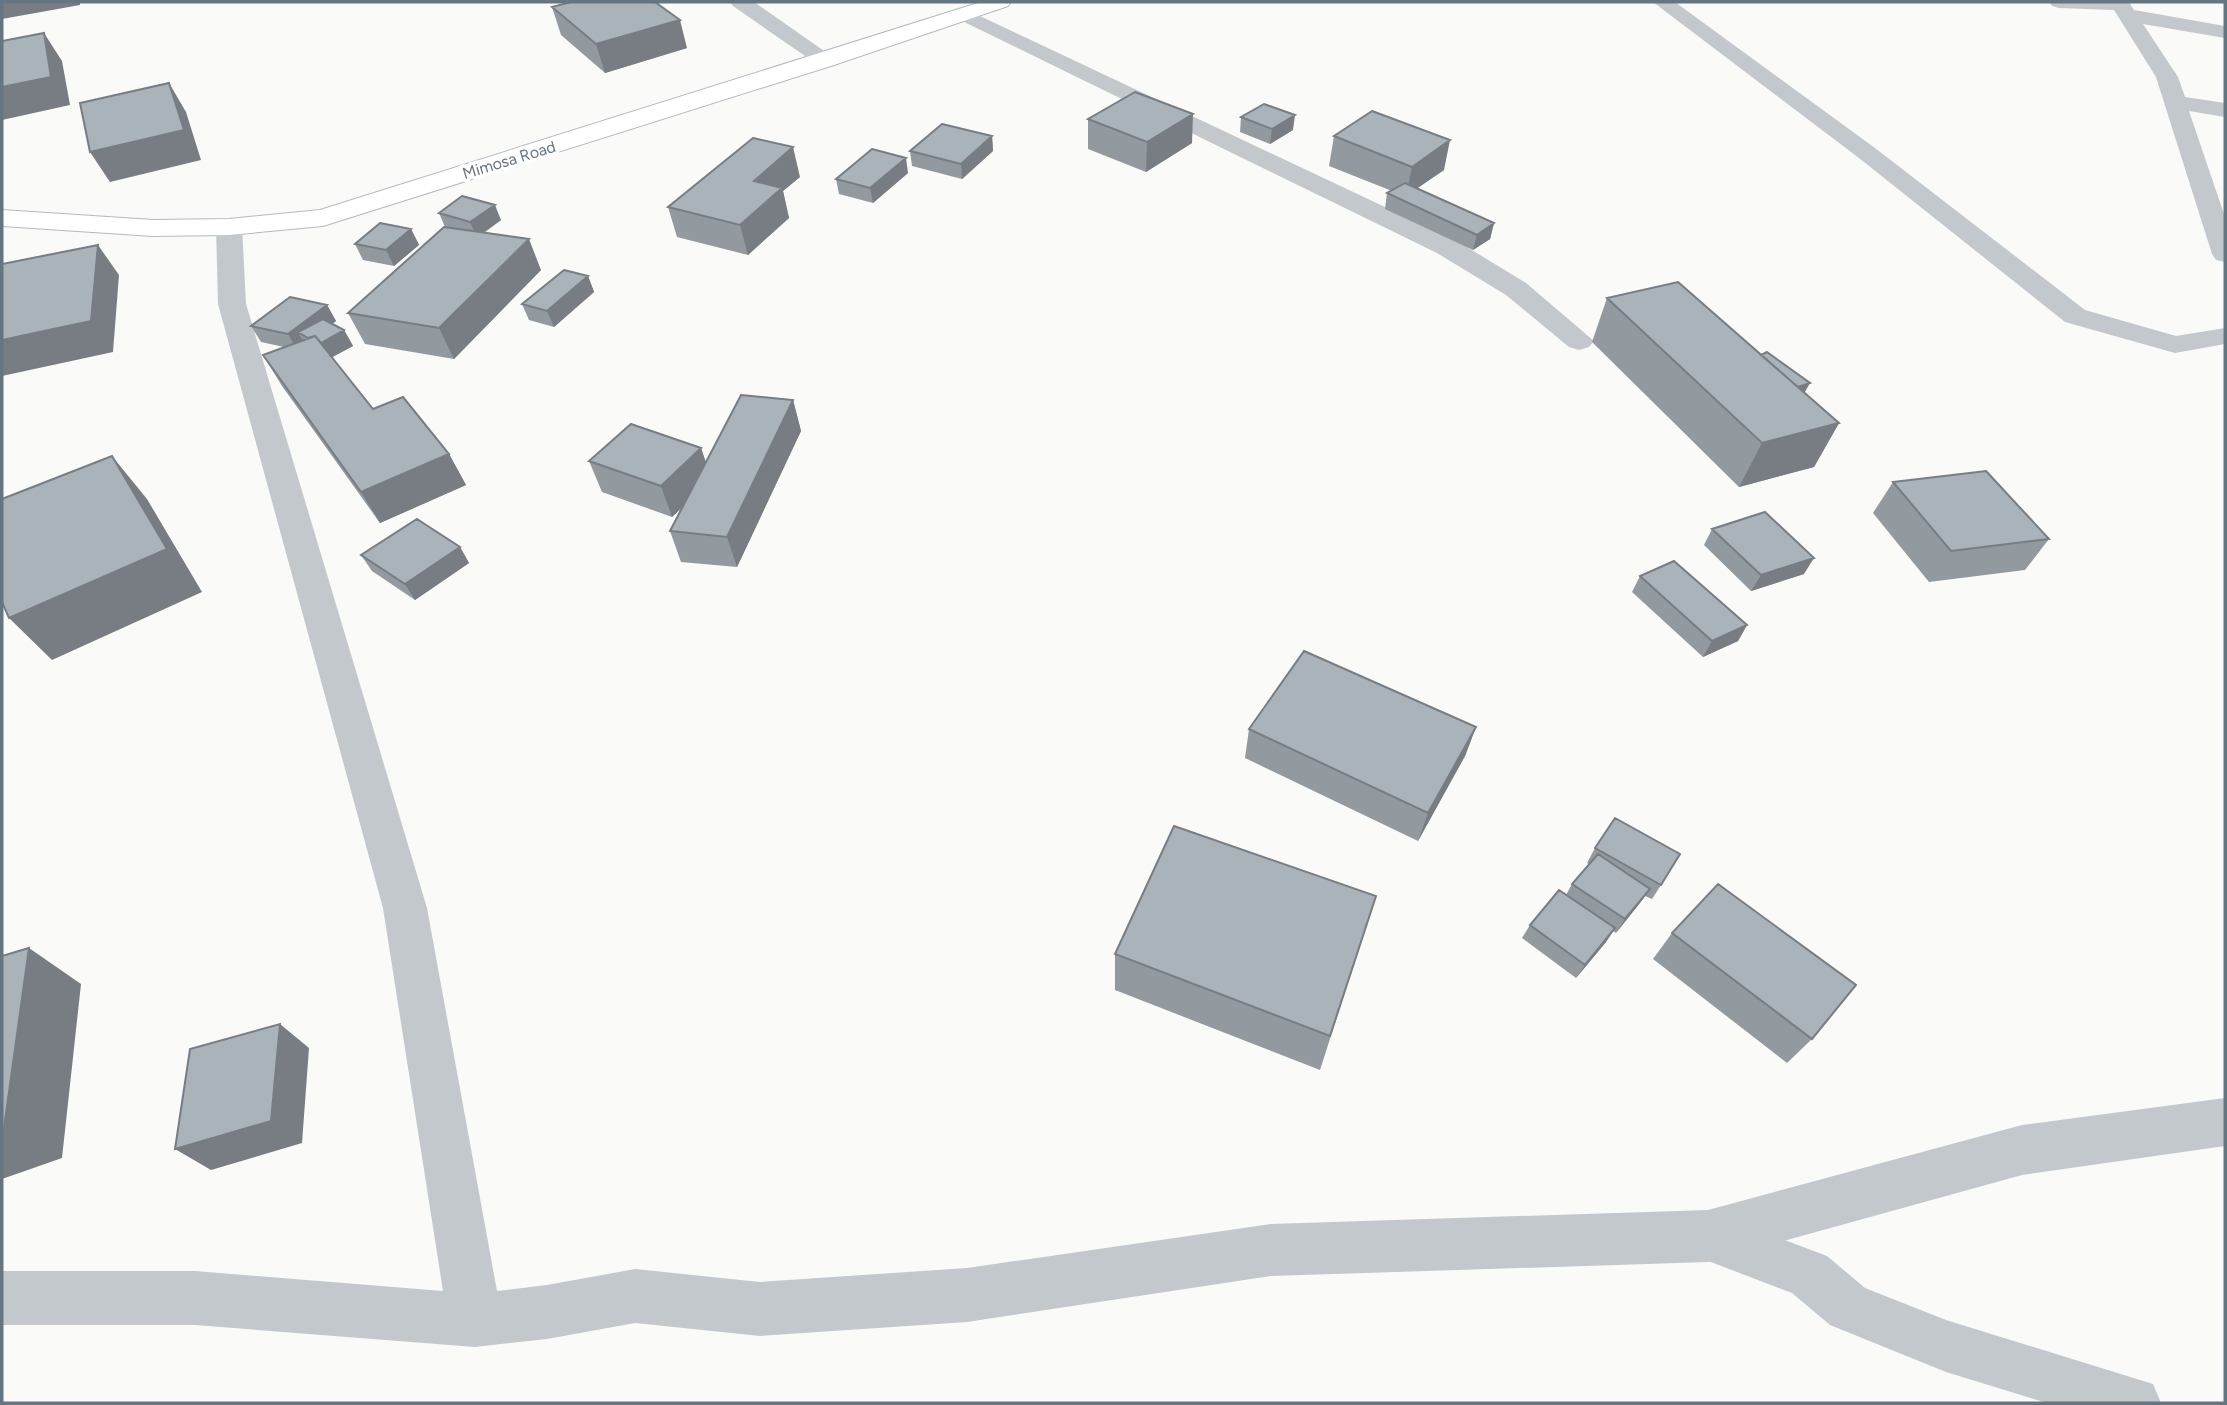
<svg xmlns="http://www.w3.org/2000/svg" width="2227" height="1405" viewBox="0 0 2227 1405" font-family="Figtree,sans-serif">
<style>
.lines{fill:none;stroke-linecap:round;stroke-linejoin:round}
.secondary-casing{stroke:#b3babf;stroke-width:2}
.lane{fill:#c3c8cc;fill-rule:evenodd}
.street{fill:#c3c8cc;fill-rule:evenodd}
.secondary{fill:#fff;fill-rule:evenodd}
.wall{fill:#929a9f}
.shaded-wall{fill:#777d82}
.building{fill:#aab3b9;stroke:#777d82;stroke-width:2}
.labels{text-anchor:middle;dominant-baseline:central;stroke-width:7;stroke-linejoin:round;paint-order:stroke}
.far-street-label{font-size:16px;fill:#657683;stroke:#fff}
</style>
<rect width="100%" height="100%" fill="#fafaf8"/>
<g class="lines">
<!-- secondary casing -->
<g class="secondary-casing">
<path id="secondary" d="M981,2h30l-3,4 -174,59 -511,161 -94,9 -76,1 -151,-10v-16l151,10 76,-1 91,-9z"/>
</g>
<!-- lane -->
<path class="lane" d="M1653,2h22l200,146 210,162 91,26 49,-8v16l-50,9 -110,-31 -206,-164z
M2049,2h80l5,8 91,16v12l-82,-14 35,53 7,20 40,6v14l-36,-6 36,106v45l-9,-2 -4,-6 -56,-177 -42,-67 -55,-2 -7,-2z
M1708,1211l119,45 38,32 81,32 207,64 8,19h-114l-101,-31 -116,-47 -38,-32 -102,-39 -7,-18 7,-18z"/>
<!-- street -->
<path class="street" d="M730,2h24l83,58 -3,5h-16l-85,-59z
M963,8l494,233 69,42 68,58 -5,6 -10,3 -10,-3 -63,-52 -69,-42 -481,-235 -4,-4 4,-4z
M229,219l9,2 4,6 4,77 181,604 70,383 50,-6 88,-16 125,13 207,-14 304,-44 437,-14 314,-85 203,-27v48l-203,29 -314,87 -437,14 -304,46 -207,14 -125,-13 -88,16 -72,8 -280,-22h-193v-54h193l248,20 -60,-383 -165,-604 -2,-77 4,-6z"/>
<!-- secondary -->
<use href="#secondary" class="secondary"/>
</g>
<!-- wall -->
<path class="wall" d="M552,7l135,41 -82,25 -44,-38z
M1241,117l52,13 -23,14 -30,-12z
M1088,119l104,24 -46,29 -58,-23z
M992,136l1,15 -31,28 -50,-13 -2,-15z
M1334,136l110,34 -27,18 77,35 -4,16 -17,11 -88,-41 2,-16 5,-2 -63,-25z
M908,173l-35,30 -34,-9 -3,-15z
M800,177l-17,14 6,27 -41,37 -71,-18 -9,-30z
M439,213l62,7 -17,13 57,37 -87,89 -89,-15 -17,-31 97,-86z
M411,229l8,16 -25,21 -31,-6 -8,-16z
M588,276l6,16 -40,35 -25,-7 -7,-16z
M1607,298l197,95 35,30 -25,44 -75,20 -147,-145z
M327,305l9,16 -4,3 12,6 9,16 -21,11 41,52 76,45 17,31 -86,38 -98,-137 -19,-31 21,-8 -23,-5 -10,-16z
M793,400l8,31 -64,136 -56,-5 -11,-31 12,-23 -10,9 -70,-25 -13,-31 112,-13 5,14z
M1893,482l156,57 -24,31 -96,12 -56,-69z
M1712,529l92,45 -53,17 -47,-46z
M460,547l9,16 -54,37 -43,-29 -11,-16z
M1640,576l107,49 -9,16 -35,16 -71,-65z
M1476,727l-11,29 -47,85 -173,-83 4,-29z
M1595,848l66,37 -9,14 -7,-3 -29,37 -3,-2 -7,11 -30,36 -54,-40 8,-13 36,-30 6,-11 17,-20 -2,-1z
M1376,896l-56,174 -205,-80v-36z
M1672,933l140,106 -25,24 -134,-104z"/>
<!-- shaded-wall -->
<path class="shaded-wall" d="M2,2h78v3l-78,14z
M680,20l7,28 -82,25 -9,-29z
M44,33l18,28 8,44 -68,15v-33z
M169,83l17,29 15,48 -91,22 -20,-30z
M1193,114l-1,29 -46,29 1,-30z
M1295,115l-2,15 -23,14 2,-15z
M992,136l1,15 -31,28 -1,-15z
M1450,140l-6,30 -38,26 6,-29z
M793,147l7,30 -17,14 6,27 -41,37 -8,-30 14,-44z
M906,158l2,15 -35,30 -3,-15z
M495,205l6,15 -24,17 -7,-15z
M1494,223l-4,16 -17,11 4,-15z
M411,229l8,16 -25,21 -8,-16z
M529,239l12,31 -87,89 -15,-31z
M98,245l21,30 -6,77 -111,24v-36z
M588,276l6,16 -40,35 -7,-16z
M327,305l9,16 -25,19 -13,-8 7,13 -7,6 -10,-17z
M344,330l9,16 -26,14 -9,-16z
M1810,383l-9,16 -22,-4z
M793,400l8,31 -64,136 -10,-30z
M1839,423l-25,44 -75,20 23,-44z
M701,448l10,31 -39,38 -11,-31z
M449,454l17,31 -86,38 -19,-31z
M112,456l35,43 55,93 -150,68 -43,-42z
M460,547l9,16 -54,37 -10,-16z
M1814,558l-10,16 -53,17 10,-16z
M1747,625l-9,16 -35,16 9,-16z
M1476,727l-11,29 -47,85 10,-28z
M1650,889l-10,14 -24,30 9,-14z
M1615,928l-9,14 -30,36 9,-13z
M29,948l52,36 -19,174 -60,21v-50z
M280,1024l29,24 -7,95 -91,27 -36,-21z"/>
<!-- building -->
<path class="building" d="M571,2h84l25,18 -84,24 -44,-37z
M44,33l7,44 -49,10v-46z
M169,83l15,47 -94,22 -10,-49z
M1135,92l58,22 -46,28 -59,-23z
M1264,104l31,11 -23,14 -31,-12z
M1372,111l78,29 -38,27 -78,-31z
M942,124l50,12 -31,28 -51,-13z
M753,138l40,9 -39,34 28,7 -42,37 -72,-18z
M872,149l34,9 -36,30 -34,-9z
M1405,183l89,40 -17,12 -90,-42z
M462,196l33,9 -25,17 -31,-9z
M380,223l31,6 -25,21 -31,-6z
M444,227l85,12 -90,89 -91,-15z
M98,245l-7,76 -89,19v-76z
M564,270l24,6 -41,35 -25,-7z
M1678,282l161,141 -77,20 -155,-145z
M290,297l37,8 -39,29 -37,-8z
M323,319l21,11 -23,13 -6,-7 -7,2 -10,-6z
M315,336l58,73 30,-12 46,57 -88,38 -98,-137z
M1767,352l43,31 -12,4 -37,-32z
M741,395l52,5 -66,137 -57,-6z
M631,424l70,24 -40,38 -72,-25z
M112,456l55,93 -158,69 -7,-16v-103z
M1986,471l63,68 -98,12 -58,-69z
M1765,512l49,46 -53,17 -49,-46z
M417,519l43,28 -55,37 -44,-29z
M1674,561l73,64 -35,16 -72,-65z
M1304,651l172,76 -48,86 -179,-84z
M1615,818l65,36 -19,31 -66,-37z
M1174,826l202,70 -46,140 -215,-82z
M1598,854l52,35 -25,30 -53,-35z
M1718,884l138,101 -44,54 -140,-106z
M1559,890l56,38 -30,37 -55,-40z
M29,948l-25,180 -2,1v-173z
M280,1024l-9,97 -96,28 15,-100z"/>
<g class="labels">
<!-- far-street labels -->
<g class="far-street-label">
<text transform="translate(509 160) rotate(-17)">Mimosa Road</text>
</g>
</g>
<!-- border -->
<rect width="2227" height="1405" fill="none" stroke="#657683" stroke-width="7"/>
</svg>
